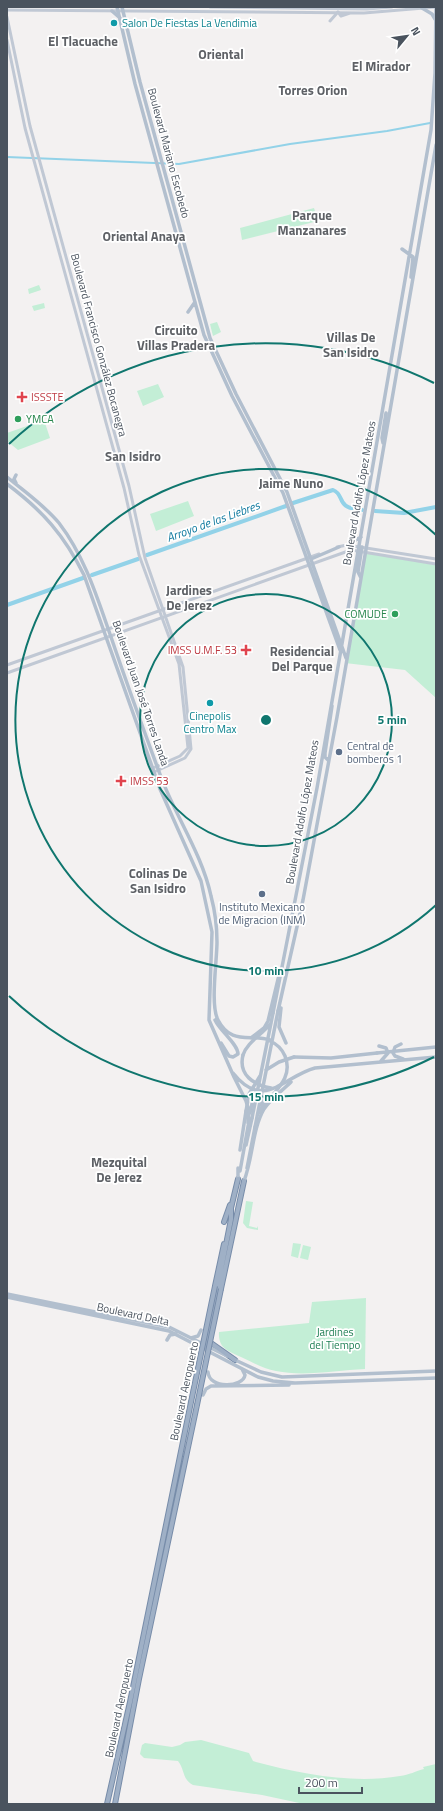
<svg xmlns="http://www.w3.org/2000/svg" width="443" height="1811" viewBox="0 0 443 1811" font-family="'Titillium Web',sans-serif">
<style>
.green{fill:#c3eed6}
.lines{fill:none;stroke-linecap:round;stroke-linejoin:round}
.canal{stroke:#92d2e8;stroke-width:2}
.river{stroke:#92d2e8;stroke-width:4}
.trunk-casing{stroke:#778ca9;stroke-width:6}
.secondary{stroke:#c0c8d4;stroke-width:3}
.primary{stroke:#b2bfce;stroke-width:3.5}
.trunk{stroke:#9fb0c6;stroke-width:4}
.trunk-bridge-casing{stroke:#778ca9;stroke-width:6;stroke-linecap:butt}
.primary-bridge{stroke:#b2bfce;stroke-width:3.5}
.trunk-bridge{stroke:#9fb0c6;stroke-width:4}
.ring{fill:none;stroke:#0f766e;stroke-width:2}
.culture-dot{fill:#0f9aa8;stroke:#fff;stroke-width:1.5}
.health-dot{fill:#e0444e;stroke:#fff;stroke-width:1.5}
.leisure-dot{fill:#2e9e5b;stroke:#fff;stroke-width:1.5}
.service-dot{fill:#5c6f8a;stroke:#fff;stroke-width:1.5}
.labels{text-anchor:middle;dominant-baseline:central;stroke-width:3.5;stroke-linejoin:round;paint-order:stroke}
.culture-label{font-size:11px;fill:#0d838f;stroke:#fff;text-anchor:start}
.street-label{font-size:11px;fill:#4a535e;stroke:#fff}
.health-label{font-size:11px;fill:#be3a42;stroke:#fff;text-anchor:start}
.leisure-label{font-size:11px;fill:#27864d;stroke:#fff;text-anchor:start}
.service-label{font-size:11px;fill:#4e5e75;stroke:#fff;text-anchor:start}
.park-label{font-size:11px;fill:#1c7d52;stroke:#fff}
.water-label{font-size:12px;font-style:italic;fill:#137ba0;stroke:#fff}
.quarter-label{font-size:13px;font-weight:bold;fill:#5e6166;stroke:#fff}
.centre{fill:#0f766e;stroke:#fff;stroke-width:2}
.ring-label{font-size:12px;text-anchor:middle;font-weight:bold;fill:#0f766e;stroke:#fff;stroke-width:3.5;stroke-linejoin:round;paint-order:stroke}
</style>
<rect width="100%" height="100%" fill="#f3f1f1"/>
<!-- green -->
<path class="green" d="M314,208l4,13 -76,19 -2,-12z
M39,285l2,5 -12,4 -1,-5z
M44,303l1,5 -11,3 -2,-5z
M217,322l4,10 -8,4 -3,-12z
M158,384l6,13 -21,9 -6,-15z
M44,420l6,18 -32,12 -11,-9v-8z
M188,501l6,15 -38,15 -6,-17z
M365,553l71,12v133l-31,-28 -60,-7z
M246,1201l7,1 -4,24 8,2 1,-2v4l-11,-2 -4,-5z
M293,1243l8,1 -3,14 -7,-2z
M303,1245l8,2 -3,13 -8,-2z
M366,1298l-1,71c-28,1 -61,8 -89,2 -12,-2 -24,-9 -35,-14 -13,-6 -23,-9 -22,-25l90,-9 3,-21z
M201,1740l48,13 4,8 3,1c45,12 97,22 144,14 9,-1 16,-5 24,-7l-1,-2 13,-3v40h-132l-42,-9 -69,-10c-11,-6 -8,-15 -15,-24l-34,-3 -4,-4 2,-9 3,-2 27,4 8,-2 5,-3z"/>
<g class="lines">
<!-- canal -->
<path class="canal" d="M7,157l172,7 111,-20 97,-13 43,-8"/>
<!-- river -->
<path class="river" d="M293,503l40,-13c13,5 1,18 29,20
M375,511l29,2 32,-6
M147,555l139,-49
M92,575l46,-16
M7,605l76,-27"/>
<!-- trunk casing -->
<g class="trunk-casing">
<path id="trunk" d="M231,1208l7,-29
M224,1222l6,-17
M215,1286l9,-42
M221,1289l23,-108
M208,1341l27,19
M208,1351l-2,-5 25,-127v-13
M107,1804l23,-102 61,-300
M115,1804l24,-125 58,-274"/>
</g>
<!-- secondary -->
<path class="secondary" d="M210,7l157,2 25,-2
M7,10l357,3 72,-6
M338,12l3,4 9,-3
M7,17l23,109 99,360 16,72 38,109 8,82 -6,9 -31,14
M330,21l8,-9
M7,40l18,88 99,360 15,67 40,109 9,84 -8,8 -27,12
M337,547l10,-2 89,14
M7,665l312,-111
M7,673l344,-123 85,14"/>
<!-- primary -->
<path class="primary" d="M117,7l18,77 69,251 28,61 51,97 57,157
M122,7l18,75 70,256 26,56 51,98 59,166
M422,8l10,6 3,5
M112,11l8,7
M402,249l11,8 -2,20
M188,312l7,-10
M383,443l-1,-5 4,-25
M7,477c18,15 37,28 52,46 26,34 38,74 52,114 16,47 33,94 50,140 15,40 41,77 50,119 4,15 6,30 6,46 0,19 -7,63 1,78 13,25 31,14 52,20
M16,483l-2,-4 2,-4
M7,484c36,27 57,51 77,91l76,214 41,92 11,51 -3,88 25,57 12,24 3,10 -1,12
M347,545l14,-8
M311,559l28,-12
M361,578l-3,-6 4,-25
M328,760l-3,-3v-4l7,-47
M281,1008l-2,19 7,16
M278,1011l25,-111 34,-183 99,-572
M273,1013l44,-225 114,-658 4,-57 1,-66
M215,1020c5,11 23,24 23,34l-5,3 -4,-1 -8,-13
M251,1038l13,-10 4,-7 12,-50
M401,1044l-6,3 -2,6 2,3 8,3
M379,1046l7,2 2,5 -7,8
M243,1055c-5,20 11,30 28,33
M294,1057l37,1 46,-5
M233,1073c31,39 51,3 82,-5l121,-11
M250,1113l3,-14 3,-4 7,1 -1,12
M246,1145l6,-27
M240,1150l6,-39
M247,1168l8,-41
M240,1171l9,-50
M238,1179v-11
M244,1181c9,-23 8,-51 20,-72 7,-11 18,-18 27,-27
M7,1294l162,33 58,29
M7,1297l162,34 89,46 15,4 22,2 141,-5
M191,1338l7,-2 3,-6
M167,1340l3,-5 6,-1
M233,1359l28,13 21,5 154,-6
M208,1372c1,17 35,16 37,3l-3,-6
M203,1395l3,-6 5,-3 78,-1"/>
<!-- trunk -->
<use href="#trunk" class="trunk"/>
<!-- trunk-bridge casing -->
<g class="trunk-bridge-casing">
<path id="trunk-bridge" d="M191,1402l24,-116
M197,1405l24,-116"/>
</g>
<!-- primary-bridge -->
<path class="primary-bridge" d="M377,1053l59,-6
M243,1055c4,-13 20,-21 28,-32
M266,1070l13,-8 15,-5
M246,1111l3,-17 11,-18
M259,1113c10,-19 36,-32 26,-57 -3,-7 -8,-12 -15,-15
M252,1118l21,-105
M255,1127l23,-116"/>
<!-- trunk-bridge -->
<use href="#trunk-bridge" class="trunk-bridge"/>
</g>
<!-- distance rings -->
<g class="ring">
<circle cx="266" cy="720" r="126"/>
<path d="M436 905A251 251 0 1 1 436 535"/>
<path d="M434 1057A377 377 0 0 1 9 996M9 444A377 377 0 0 1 434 383"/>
</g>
<!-- markers -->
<g class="culture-dot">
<circle cx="114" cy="23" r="4"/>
<circle cx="210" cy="703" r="4"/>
</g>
<g class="health-dot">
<path d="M20 391h4v4h4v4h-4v4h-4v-4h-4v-4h4z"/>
<path d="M244 644h4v4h4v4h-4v4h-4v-4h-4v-4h4z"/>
<path d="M119 775h4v4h4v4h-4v4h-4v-4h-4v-4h4z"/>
</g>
<g class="leisure-dot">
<circle cx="18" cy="419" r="4"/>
<circle cx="395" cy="614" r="4"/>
</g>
<g class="service-dot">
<circle cx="339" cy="752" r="4"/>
<circle cx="262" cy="894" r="4"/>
</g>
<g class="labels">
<!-- culture labels -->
<g class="culture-label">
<text x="122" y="23">Salon De Fiestas La Vendimia</text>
<text x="210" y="716" text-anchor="middle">Cinepolis<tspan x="210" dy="13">Centro Max</tspan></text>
</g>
<!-- street labels -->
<g class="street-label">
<text transform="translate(169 153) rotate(75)">Boulevard Mariano Escobedo</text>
<text transform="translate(99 345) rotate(75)">Boulevard Francisco González Bocanegra</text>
<text transform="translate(359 493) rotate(-80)">Boulevard Adolfo López Mateos</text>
<text transform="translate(141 693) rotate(71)">Boulevard Juan José Torres Landa</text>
<text transform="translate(302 812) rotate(-80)">Boulevard Adolfo López Mateos</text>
<text transform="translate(133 1314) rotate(12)">Boulevard Delta</text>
<text transform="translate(184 1391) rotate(-78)">Boulevard Aeropuerto</text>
<text transform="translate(119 1708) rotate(-78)">Boulevard Aeropuerto</text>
</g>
<!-- health labels -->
<g class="health-label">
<text x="31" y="397">ISSSTE</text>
<text x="237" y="650" text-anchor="end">IMSS U.M.F. 53</text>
<text x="130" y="781">IMSS 53</text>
</g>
<!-- leisure labels -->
<g class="leisure-label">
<text x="26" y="419">YMCA</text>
<text x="387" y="614" text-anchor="end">COMUDE</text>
</g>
<!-- service labels -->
<g class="service-label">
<text x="347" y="746">Central de<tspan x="347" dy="13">bomberos 1</tspan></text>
<text x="262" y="907" text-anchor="middle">Instituto Mexicano<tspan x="262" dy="13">de Migracion (INM)</tspan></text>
</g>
<!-- park labels -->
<g class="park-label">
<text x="335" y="1332">Jardines<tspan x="335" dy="13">del Tiempo</tspan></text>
</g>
<!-- water labels -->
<g class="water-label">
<text transform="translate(213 521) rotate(-20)">Arroyo de las Liebres</text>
</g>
<!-- quarter labels -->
<g class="quarter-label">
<text x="83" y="41">El Tlacuache</text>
<text x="221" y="54">Oriental</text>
<text x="381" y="66">El Mirador</text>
<text x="313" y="90">Torres Orion</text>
<text x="312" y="215">Parque<tspan x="312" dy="15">Manzanares</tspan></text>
<text x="144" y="236">Oriental Anaya</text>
<text x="176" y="330">Circuito<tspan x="176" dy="15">Villas Pradera</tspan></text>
<text x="351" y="337">Villas De<tspan x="351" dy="15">San Isidro</tspan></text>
<text x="133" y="456">San Isidro</text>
<text x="291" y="483">Jaime Nuno</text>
<text x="189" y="590">Jardines<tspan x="189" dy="15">De Jerez</tspan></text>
<text x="302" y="651">Residencial<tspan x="302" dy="15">Del Parque</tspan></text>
<text x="158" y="873">Colinas De<tspan x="158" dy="15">San Isidro</tspan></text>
<text x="119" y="1162">Mezquital<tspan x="119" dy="15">De Jerez</tspan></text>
</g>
</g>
<circle cx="266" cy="720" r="6" class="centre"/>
<g class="ring-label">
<text x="392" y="724">5 min</text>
<text x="266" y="975">10 min</text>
<text x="266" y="1101">15 min</text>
</g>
<!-- border -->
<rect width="443" height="1811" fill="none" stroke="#4a535e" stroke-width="16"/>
<!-- north arrow -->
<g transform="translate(407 36) rotate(61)" stroke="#ffffff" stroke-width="3" paint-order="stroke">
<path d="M0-3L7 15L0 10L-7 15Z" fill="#4a535e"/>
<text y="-6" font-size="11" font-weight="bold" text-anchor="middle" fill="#4a535e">N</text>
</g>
<!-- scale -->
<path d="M299 1787v6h63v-6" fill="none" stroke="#4a535e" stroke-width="2"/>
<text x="305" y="1787" font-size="12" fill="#4a535e" stroke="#ffffff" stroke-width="3" paint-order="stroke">200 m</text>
</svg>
